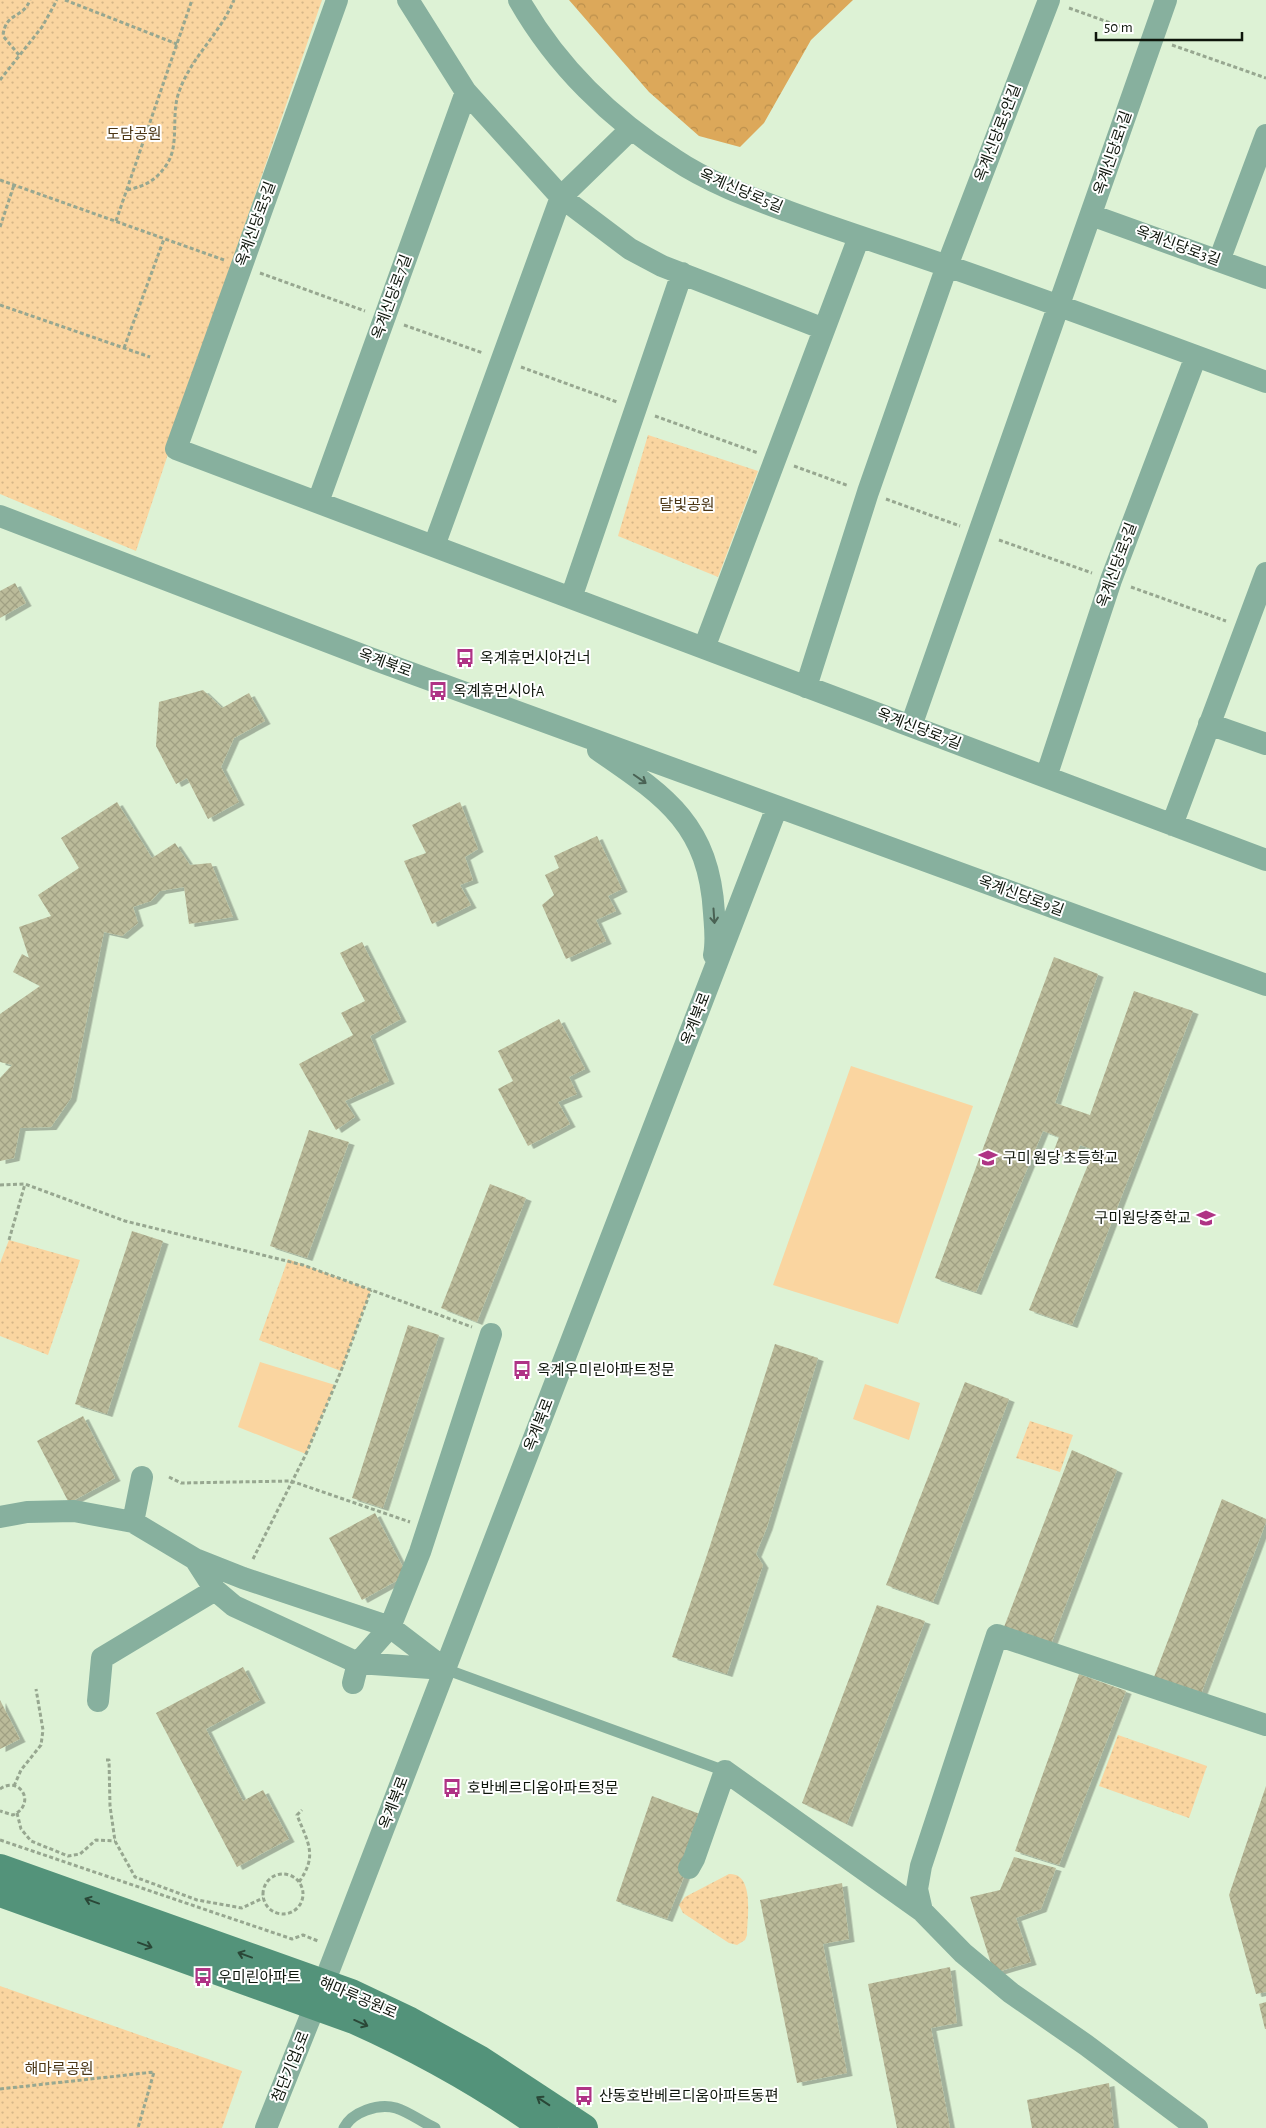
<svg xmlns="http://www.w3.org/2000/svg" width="1266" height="2128" viewBox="0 0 1266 2128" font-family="'Alegreya Sans','Noto Sans KR',sans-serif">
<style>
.grass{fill:#fad5a0}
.forest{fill:url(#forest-crowns)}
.park{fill:url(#park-dots)}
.building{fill:url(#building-cross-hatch);filter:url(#shadow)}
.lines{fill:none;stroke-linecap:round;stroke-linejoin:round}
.path{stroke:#97a790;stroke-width:3;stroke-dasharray:4 2.5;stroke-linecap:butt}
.lane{stroke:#87b09e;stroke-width:11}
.street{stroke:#87b09e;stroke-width:22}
.secondary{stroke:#53937a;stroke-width:28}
.oneway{stroke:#4a6254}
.oneway2{stroke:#2a4737}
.labels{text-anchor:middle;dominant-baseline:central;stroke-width:4;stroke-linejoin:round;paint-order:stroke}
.street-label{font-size:15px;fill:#0e150b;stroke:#fff}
.park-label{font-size:15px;fill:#4c3615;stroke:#fff}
.poi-label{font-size:15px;fill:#0e150b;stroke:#fff;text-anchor:start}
</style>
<defs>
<pattern id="forest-crowns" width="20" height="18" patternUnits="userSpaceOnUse" patternTransform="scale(1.25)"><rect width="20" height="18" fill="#dca85a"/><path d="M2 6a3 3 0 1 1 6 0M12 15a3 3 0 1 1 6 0" fill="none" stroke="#bc904d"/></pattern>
<pattern id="park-dots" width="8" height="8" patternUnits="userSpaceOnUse" patternTransform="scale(1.25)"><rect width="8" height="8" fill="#fad5a0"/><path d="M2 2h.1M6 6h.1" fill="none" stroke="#d5b688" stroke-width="1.8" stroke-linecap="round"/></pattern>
<pattern id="building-cross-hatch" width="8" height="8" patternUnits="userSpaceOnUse" patternTransform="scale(1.25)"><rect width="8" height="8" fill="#bbbb9a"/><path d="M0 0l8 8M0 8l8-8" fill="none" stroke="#a0a083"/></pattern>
<filter id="shadow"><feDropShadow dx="5.5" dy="3" stdDeviation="0" flood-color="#0004"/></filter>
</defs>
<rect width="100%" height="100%" fill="#ddf2d5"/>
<!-- grass -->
<path class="grass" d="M851,1066l122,40 -75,218 -125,-39z
M260,1362l75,23 -29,69 -68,-27z
M865,1384l55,19 -11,37 -56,-21z"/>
<!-- forest -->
<path class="forest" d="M569,0h284l-42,40 -47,83 -24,24 -41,-11 -50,-44z"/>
<!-- park -->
<path class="park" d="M0,0h322l-108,315 -78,236 -136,-57z
M648,435l110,36 -40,106 -100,-41z
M9,1240l71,20 -32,95 -48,-19v-73z
M288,1259l83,31 -30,81 -82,-31z
M1030,1421l43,14 -13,37 -44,-14z
M1118,1735l89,31 -18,52 -90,-32z
M729,1874c26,-1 18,43 18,61l-2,5 -8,5 -8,-2 -46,-30 -4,-8 6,-8z
M0,1986l242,85 -20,57h-222z"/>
<!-- building -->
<path class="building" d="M15,583l11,20 -26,15v-27z
M203,690l19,18 27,-15 16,28 -31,17 -13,29 18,35 -31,17 -21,-41 -11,6 -20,-38 3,-44z
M117,802l35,56 23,-15 15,22 21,-2 22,54 -44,7 -5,-37 -24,4 -9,10 -18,6 5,16 -16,13 -18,-4 -33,166 -20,29 -31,1 -6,30 -14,3v-83l12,-13 -12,-3v-48l40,-28 -27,-14 9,-18 7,4 -10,-31 32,-11 -13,-21 41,-27 -18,-30z
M460,802l18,47 -13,8 8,23 -13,5 11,20 -39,19 -28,-63 22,-8 -14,-28z
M597,836l25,53 -14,7 8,15 -20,9 10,21 -40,18 -24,-54 12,-10 -9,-20 14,-7 -5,-12z
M362,942l39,77 -31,17 19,45 -44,20 10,16 -19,13 -37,-66 54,-29 -12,-22 24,-12 -25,-48z
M1054,957l44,17 -43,129 35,12 44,-124 59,20 -121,314 -43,-15 65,-160 -14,-5 -6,15 -21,-7 6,-16 -16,-6 -67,161 -41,-14z
M559,1019l26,50 -16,8 8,17 -19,8 12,22 -42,22 -30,-57 15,-8 -15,-30z
M309,1130l40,12 -42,116 -37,-12z
M490,1184l36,14 -49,124 -36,-14z
M132,1231l31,10 -56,173 -32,-10z
M408,1325l31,10 -56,173 -31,-10z
M775,1344l43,14 -51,169 -11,27 7,11 -36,109 -55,-17 36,-105z
M965,1382l44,17 -76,203 -47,-17z
M83,1416l32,62 -46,25 -32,-62z
M1072,1450l45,20 -66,174 -47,-17z
M1222,1499l44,20v3l-65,172 -47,-17z
M375,1513l32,62 -45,25 -33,-62z
M877,1605l48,16 -78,203 -45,-21z
M243,1667l17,33 -54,29 37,72 20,-11 26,49 -52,28 -81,-154z
M1079,1674l47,17 -67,174 -44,-14z
M0,1700l20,39 -20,10z
M1266,1786v206l-10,2 -27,-99z
M652,1796l56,21 -41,102 -51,-18z
M1014,1857l42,11 -15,41 -25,9 15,44 -37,11 -24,-76 30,-7z
M842,1883l7,56 -26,5 24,129 -50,10 -37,-183z
M950,1967l7,56 -26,5 19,100h-53l-29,-144z
M1266,2002v27h-1l-6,-25z
M1109,2083l5,45h-82l-5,-28z"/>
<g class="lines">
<!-- path -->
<path class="path" d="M65,0l112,44
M1069,8l64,23
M1172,45l94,33
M19,55l-16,-19c2,-24 20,-17 27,-36
M0,80l42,-53 15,-27
M0,180l224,80
M127,190c17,-4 27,-8 38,-23 16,-21 5,-51 14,-75 12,-35 41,-58 55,-92
M116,221l76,-221
M0,227l14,-42
M260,273l105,38
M0,305l150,52
M404,325l79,28
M124,348l40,-109
M521,367l96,35
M655,416l103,37
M794,466l55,20
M886,499l74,27
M999,540l93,33
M1131,587l95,34
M0,1185l25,-1 100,37 178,44 169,62
M9,1240l16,-56
M169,1477l12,6 110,-2 119,41
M253,1559l53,-105 35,-83 30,-81
M106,1760h3l1,46 5,35 20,36 62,23 45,8 21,-10
M14,1786l7,-16 20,-25 2,-15 -7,-41
M0,1789c20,-14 37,15 13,26l-13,-4
M17,1813l4,16 10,12 37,15 12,-2 16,-14 19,1
M0,1840l292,99 11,-4 15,6
M263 1894a20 20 0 1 1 40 0a20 20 0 1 1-40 0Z
M299,1882c19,-27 9,-39 -2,-67l5,-5
M0,2089l154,-17 -16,56"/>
<!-- lane -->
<path class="lane" d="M445,1669l280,102
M344,2128c8,-16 34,-25 52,-20 13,4 26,14 39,20"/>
<!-- street -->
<path class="street" d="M337,0l-161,449 1090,411
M408,0l58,92 95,105 69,52 32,17 162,63
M519,0c37,65 92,119 155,159 34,23 75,38 113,52 54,20 109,37 163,56 106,37 211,76 316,115
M1091,215l175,63
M1219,261l47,-126
M318,502l148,-410
M0,516l370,142 896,327
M434,546l127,-349 70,-68
M571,598l111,-325
M704,648l155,-411
M806,687l62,-195 79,-226 102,-266
M1209,724l57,20
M911,726l255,-726
M598,750c67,46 111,74 116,163 1,14 3,28 0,42
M1046,777l65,-197 85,-224
M1172,825l94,-252
M0,1517l27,-5 47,-1 59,11 62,37
M133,1522l9,-45
M195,1559l48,19 147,49 55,42 -87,-6 -124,-57 -19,-16z
M353,1683l5,-20 32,-36 30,-75 71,-218
M98,1701l4,-43 113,-68
M689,1868l5,-9 31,-88 197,140 41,42 48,40 75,52 111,83
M922,1911l-5,-22 4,-23 76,-231 269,90
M266,2128l58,-145 453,-1176"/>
<!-- secondary -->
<path class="secondary" d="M0,1868l351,125 59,28 69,38 105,69
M0,1893l354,127c67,30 131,66 190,108"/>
</g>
<!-- one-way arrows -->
<defs><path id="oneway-shaft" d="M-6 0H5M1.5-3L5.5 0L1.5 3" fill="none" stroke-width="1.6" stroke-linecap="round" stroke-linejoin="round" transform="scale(1.25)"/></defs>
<g class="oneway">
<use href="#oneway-shaft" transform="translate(640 779) rotate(35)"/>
<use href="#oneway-shaft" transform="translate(714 916) rotate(86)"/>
</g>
<g class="oneway2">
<use href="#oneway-shaft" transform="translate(92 1901) rotate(-160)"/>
<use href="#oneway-shaft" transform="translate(145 1945) rotate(20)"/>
<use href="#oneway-shaft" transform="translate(245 1955) rotate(-160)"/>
<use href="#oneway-shaft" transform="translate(361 2023) rotate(24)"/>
<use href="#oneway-shaft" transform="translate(543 2101) rotate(-147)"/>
</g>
<!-- icons -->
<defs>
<g id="bus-bare" transform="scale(1.5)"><path d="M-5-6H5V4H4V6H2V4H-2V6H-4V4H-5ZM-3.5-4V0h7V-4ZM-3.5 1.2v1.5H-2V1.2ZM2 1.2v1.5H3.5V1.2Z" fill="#af3385" stroke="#fff" stroke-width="2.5" paint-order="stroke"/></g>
<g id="school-bare" transform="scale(1.5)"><path d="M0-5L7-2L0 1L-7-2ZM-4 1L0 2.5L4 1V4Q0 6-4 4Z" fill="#af3385" stroke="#fff" stroke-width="2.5" paint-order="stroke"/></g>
</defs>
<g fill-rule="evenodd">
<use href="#bus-bare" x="465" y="658"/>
<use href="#bus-bare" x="438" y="691"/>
<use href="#school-bare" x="988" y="1158"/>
<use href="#school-bare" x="1206" y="1218"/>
<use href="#bus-bare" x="522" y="1370"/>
<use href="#bus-bare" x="452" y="1788"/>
<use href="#bus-bare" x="203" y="1977"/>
<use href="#bus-bare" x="584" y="2096"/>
</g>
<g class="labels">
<!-- street labels -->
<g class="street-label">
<text transform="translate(998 133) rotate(-69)">옥계신당로5안길</text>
<text transform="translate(1113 153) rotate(-71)">옥계신당로1길</text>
<text transform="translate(741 191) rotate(23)">옥계신당로5길</text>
<text transform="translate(256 224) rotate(-70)">옥계신당로5길</text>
<text transform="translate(1178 246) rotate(20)">옥계신당로3길</text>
<text transform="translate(392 297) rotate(-70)">옥계신당로7길</text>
<text transform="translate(1117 565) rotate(-70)">옥계신당로5길</text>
<text transform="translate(385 663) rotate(20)">옥계북로</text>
<text transform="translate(919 729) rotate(21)">옥계신당로7길</text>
<text transform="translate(1021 896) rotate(20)">옥계신당로9길</text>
<text transform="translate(696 1019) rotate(-69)">옥계북로</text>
<text transform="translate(539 1425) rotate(-69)">옥계북로</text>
<text transform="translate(394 1803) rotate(-69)">옥계북로</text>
<text transform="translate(358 1998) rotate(23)">해마루공원로</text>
<text transform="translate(291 2067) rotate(-68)">첨단기업5로</text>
</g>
<!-- park labels -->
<g class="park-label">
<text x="134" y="134">도담공원</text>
<text x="687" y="505">달빛공원</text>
<text x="59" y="2069">해마루공원</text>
</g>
<!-- poi labels -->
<g class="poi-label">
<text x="480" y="658">옥계휴먼시아건너</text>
<text x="453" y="691">옥계휴먼시아A</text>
<text x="1003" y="1158">구미 원당 초등학교</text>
<text x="1191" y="1218" text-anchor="end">구미원당중학교</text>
<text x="537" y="1370">옥계우미린아파트정문</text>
<text x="467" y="1788">호반베르디움아파트정문</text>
<text x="218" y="1977">우미린아파트</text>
<text x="599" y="2096">산동호반베르디움아파트동편</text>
</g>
</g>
<!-- scale -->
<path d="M1096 32v8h146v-8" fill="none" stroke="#0e150b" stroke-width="2.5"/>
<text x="1104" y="32" font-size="15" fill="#0e150b" stroke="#ffffff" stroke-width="4" paint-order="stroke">50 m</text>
</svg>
